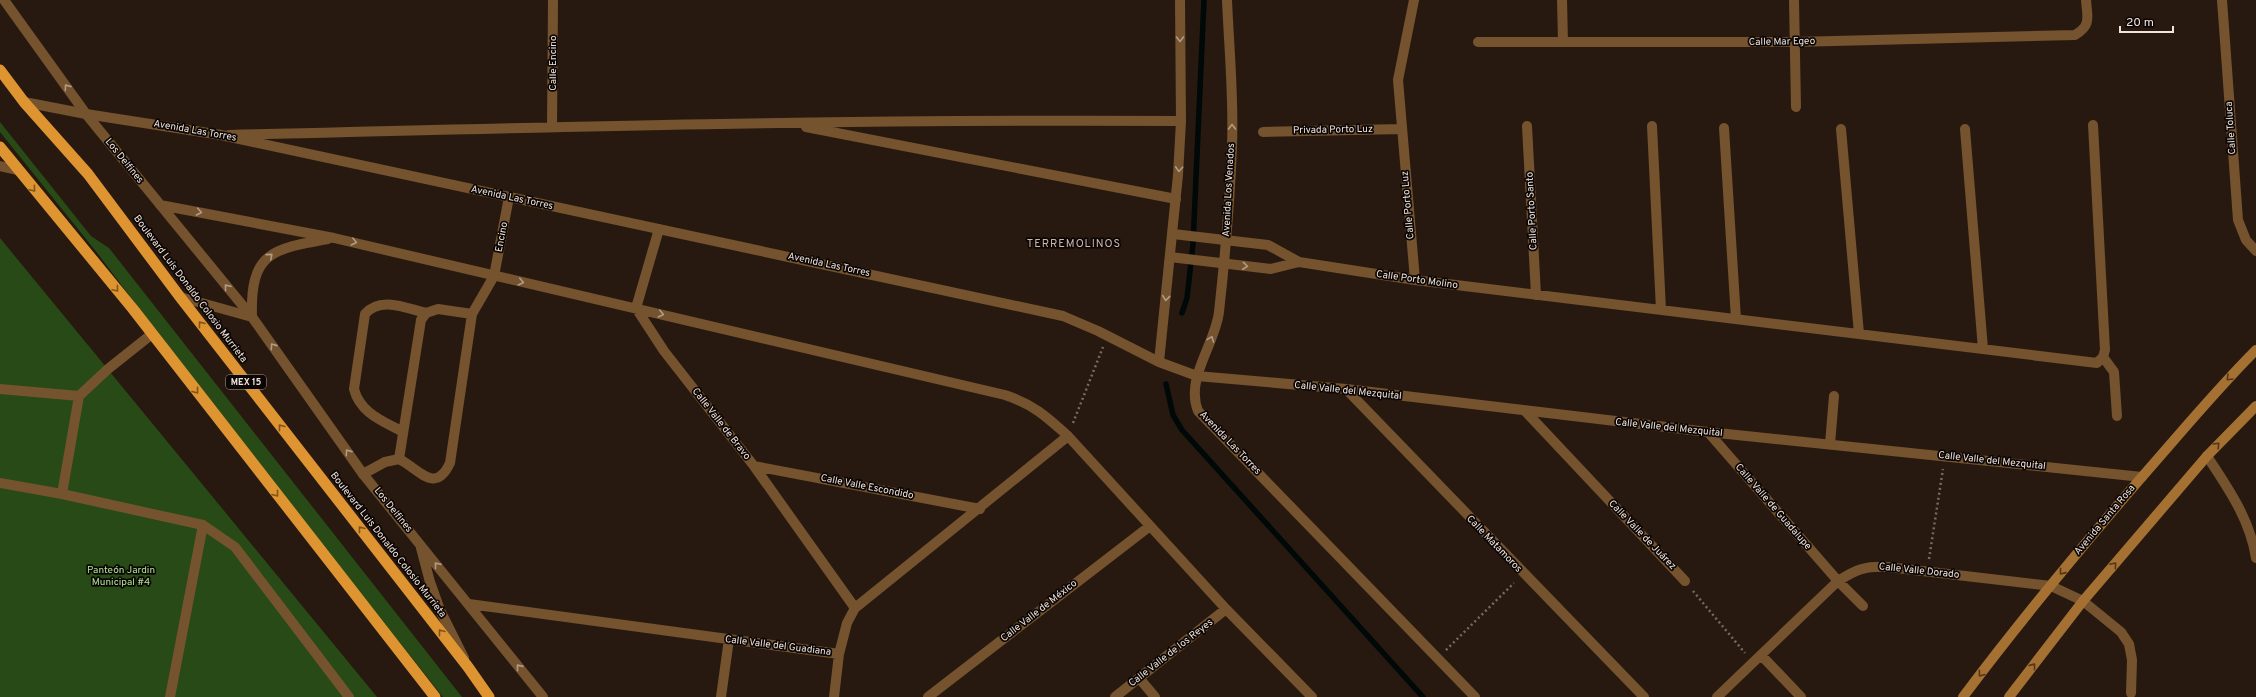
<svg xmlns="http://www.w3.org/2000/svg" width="2256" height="697" viewBox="0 0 2256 697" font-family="Overpass,sans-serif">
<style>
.green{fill:#274a16}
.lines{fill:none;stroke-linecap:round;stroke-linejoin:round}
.stream{stroke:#010808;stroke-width:5.5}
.path{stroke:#776a62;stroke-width:2.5;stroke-dasharray:2 3;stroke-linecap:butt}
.service{stroke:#74532e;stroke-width:10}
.minor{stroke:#74532e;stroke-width:10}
.tertiary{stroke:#74532e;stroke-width:10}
.secondary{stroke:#a57132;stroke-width:10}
.trunk{stroke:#de9430;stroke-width:11}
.oneway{stroke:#b19b86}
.oneway2{stroke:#80541c}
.oneway3{stroke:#513619}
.labels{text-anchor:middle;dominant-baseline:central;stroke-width:3.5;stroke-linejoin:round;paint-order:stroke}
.shield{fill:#0c0604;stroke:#aaa19c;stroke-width:1}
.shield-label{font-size:9px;font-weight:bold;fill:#eee3dd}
.street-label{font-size:10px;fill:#eee3dd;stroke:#0c0604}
.park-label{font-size:10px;fill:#ade696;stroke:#0c0604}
.neighbourhood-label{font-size:11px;letter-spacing:1px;fill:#ceb9ad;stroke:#0c0604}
</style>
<rect width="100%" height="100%" fill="#281910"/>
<!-- green -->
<path class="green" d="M0,122l91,114 18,12 353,449h-19l-216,-272 -129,-171 -98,-122z
M0,238l377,459h-377z"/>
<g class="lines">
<!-- stream -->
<path class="stream" d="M1182,313l5,-15 6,-54 11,-244
M1166,384l7,31 9,15 241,267"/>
<!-- path -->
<path class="path" d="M1073,423l30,-76
M1929,559l14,-90
M1693,591l52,62
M1446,650l68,-67"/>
<!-- service -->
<path class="service" d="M2103,357l11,15 3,44
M0,389l79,7 29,-27 44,-35
M403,432c-20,-11 -43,-19 -49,-43l11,-75c15,-18 41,-6 61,-1
M399,459l22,-139 5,-7 12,-4 34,5
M363,474l22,-12 14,-3c20,10 36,36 51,4l22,-149 22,-38 15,-79
M0,483l62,11 141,31 32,22 114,150
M62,494l17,-98
M170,697l33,-172"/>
<!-- minor -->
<path class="minor" d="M4,0l82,114 166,203
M1414,0l-16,80 17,200
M1562,0l1,42
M1794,0l2,107
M2222,0l16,220 8,20 10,11
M1478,42h316l281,-7c17,-10 12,-18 11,-35
M552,126l1,-126
M1527,126l9,169
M1652,126l9,184
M806,127l370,72
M1724,128l12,191
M1841,129l18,205
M1965,129l18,220
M1263,132l139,-3
M229,135c317,-8 635,-16 952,-14
M160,205l174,33 671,157c28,9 42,22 63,41l158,173 86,88
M659,229l-23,79 28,43 90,115 101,142
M1173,234l95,11 31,17 116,18 682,83 6,-6 2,-7 -12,-225
M1170,257l101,12 28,-7
M180,297l72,20 111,157 180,223
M252,317c-2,-64 19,-68 76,-78
M1346,389l298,308
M1526,412l159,169
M1708,432l130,149 25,25
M1830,444l4,-48
M2207,456c21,32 43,63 49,102
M754,466l226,43
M421,548l9,34 10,28 24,48
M469,604l370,50 8,-31 8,-15 213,-172
M1761,655l40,42
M1139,678l16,19
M721,697l8,-58
M834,697l5,-43
M928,697l222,-171
M1115,697l111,-88
M1717,697l121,-116c19,-12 27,-15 50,-14l163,19 32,15 38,31 8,12 3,16 -1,33"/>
<!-- tertiary -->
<path class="tertiary" d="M1227,0c2,48 7,97 5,146 -2,55 -7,111 -13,166 -4,33 -34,66 -21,99l277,286
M24,102l62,12 135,21 842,181 35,15 61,31 38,14 149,13 362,43 434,45
M0,166l17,4
M1159,362l19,-187 3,-54 -1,-121"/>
<!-- secondary -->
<path class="secondary" d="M1963,697c56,-75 116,-147 178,-219 38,-43 74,-87 115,-128
M2009,697l74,-96 124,-145 49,-50"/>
<!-- trunk -->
<path class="trunk" d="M0,70l24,32 64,72 92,123 288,370 21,30
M0,147l133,162 302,388"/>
</g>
<!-- one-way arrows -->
<defs><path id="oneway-chevron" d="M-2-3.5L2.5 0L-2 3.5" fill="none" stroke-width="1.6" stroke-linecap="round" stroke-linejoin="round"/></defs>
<g class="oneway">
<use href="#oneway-chevron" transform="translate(1180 39) rotate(89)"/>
<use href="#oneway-chevron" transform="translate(67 87) rotate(-125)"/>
<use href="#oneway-chevron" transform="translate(1232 127) rotate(-90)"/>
<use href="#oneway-chevron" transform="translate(1179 169) rotate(93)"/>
<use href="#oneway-chevron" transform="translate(199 212) rotate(11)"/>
<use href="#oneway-chevron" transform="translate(354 242) rotate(14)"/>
<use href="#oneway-chevron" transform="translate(270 256) rotate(-41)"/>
<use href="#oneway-chevron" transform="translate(1245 266) rotate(6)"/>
<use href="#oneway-chevron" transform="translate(521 282) rotate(13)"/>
<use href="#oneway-chevron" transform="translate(227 287) rotate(-129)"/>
<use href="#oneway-chevron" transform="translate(1166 298) rotate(96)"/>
<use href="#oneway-chevron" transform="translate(661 314) rotate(13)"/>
<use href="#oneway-chevron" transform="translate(1211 339) rotate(-69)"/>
<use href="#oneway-chevron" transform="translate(273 346) rotate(-125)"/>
<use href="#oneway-chevron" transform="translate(348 452) rotate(-125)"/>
<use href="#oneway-chevron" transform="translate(437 565) rotate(-129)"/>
<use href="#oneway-chevron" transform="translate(519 667) rotate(-129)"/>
</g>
<g class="oneway2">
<use href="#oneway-chevron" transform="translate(33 189) rotate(50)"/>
<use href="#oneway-chevron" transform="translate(116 289) rotate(50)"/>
<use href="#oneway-chevron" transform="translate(201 324) rotate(-128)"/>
<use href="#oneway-chevron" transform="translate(196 391) rotate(52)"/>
<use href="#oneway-chevron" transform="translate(281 427) rotate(-128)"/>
<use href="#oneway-chevron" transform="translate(276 494) rotate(52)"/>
<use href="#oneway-chevron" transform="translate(361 529) rotate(-128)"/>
<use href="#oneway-chevron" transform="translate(441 632) rotate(-128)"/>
</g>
<g class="oneway3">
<use href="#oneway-chevron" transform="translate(2229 378) rotate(135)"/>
<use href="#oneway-chevron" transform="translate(2217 445) rotate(-46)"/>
<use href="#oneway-chevron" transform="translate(2114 565) rotate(-50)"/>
<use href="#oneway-chevron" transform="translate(2062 572) rotate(129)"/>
<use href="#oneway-chevron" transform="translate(2033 666) rotate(-52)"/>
<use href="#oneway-chevron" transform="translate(1981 674) rotate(127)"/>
</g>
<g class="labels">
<!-- shield labels -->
<rect class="shield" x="226" y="375" width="40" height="14" rx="3"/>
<g class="shield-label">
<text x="246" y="382">MEX 15</text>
</g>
<!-- street labels -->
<g class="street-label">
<text transform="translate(1782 42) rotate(-1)">Calle Mar Egeo</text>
<text transform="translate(553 63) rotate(-90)">Calle Encino</text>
<text transform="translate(2231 128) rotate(-94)">Calle Toluca</text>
<text transform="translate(1333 130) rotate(-1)">Privada Porto Luz</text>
<text transform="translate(195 131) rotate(10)">Avenida Las Torres</text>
<text transform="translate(124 161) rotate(51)">Los Delfines</text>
<text transform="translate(1229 190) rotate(-87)">Avenida Los Venados</text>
<text transform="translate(512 198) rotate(12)">Avenida Las Torres</text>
<text transform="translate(1408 205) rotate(-95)">Calle Porto Luz</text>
<text transform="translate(1532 211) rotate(-93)">Calle Porto Santo</text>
<text transform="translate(502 237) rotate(-79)">Encino</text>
<text transform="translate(829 265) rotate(12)">Avenida Las Torres</text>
<text transform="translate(1417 280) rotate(8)">Calle Porto Molino</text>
<text transform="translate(190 289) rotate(53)">Boulevard Luis Donaldo Colosio Murrieta</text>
<text transform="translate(1348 391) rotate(6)">Calle Valle del Mezquital</text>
<text transform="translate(721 424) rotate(52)">Calle Valle de Bravo</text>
<text transform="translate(1669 428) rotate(6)">Calle Valle del Mezquital</text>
<text transform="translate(1230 443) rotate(46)">Avenida Las Torres</text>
<text transform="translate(1992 461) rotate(6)">Calle Valle del Mezquital</text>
<text transform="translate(867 487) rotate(11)">Calle Valle Escondido</text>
<text transform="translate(1773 507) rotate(49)">Calle Valle de Guadalupe</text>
<text transform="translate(393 510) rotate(51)">Los Delfines</text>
<text transform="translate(2105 520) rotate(-50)">Avenida Santa Rosa</text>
<text transform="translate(1642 535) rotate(46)">Calle Valle de Juárez</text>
<text transform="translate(1494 544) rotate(46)">Calle Matamoros</text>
<text transform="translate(388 545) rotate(52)">Boulevard Luis Donaldo Colosio Murrieta</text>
<text transform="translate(1919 571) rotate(6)">Calle Valle Dorado</text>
<text transform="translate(1039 611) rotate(-38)">Calle Valle de México</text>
<text transform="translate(778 646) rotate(7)">Calle Valle del Guadiana</text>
<text transform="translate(1171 653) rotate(-38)">Calle Valle de los Reyes</text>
</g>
<!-- park labels -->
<g class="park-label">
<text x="121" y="570">Panteón Jardin<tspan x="121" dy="12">Municipal #4</tspan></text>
</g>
<!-- neighbourhood labels -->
<g class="neighbourhood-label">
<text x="1074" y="244">TERREMOLINOS</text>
</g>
</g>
<!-- scale -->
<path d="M2120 26v6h53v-6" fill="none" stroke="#eee3dd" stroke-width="2"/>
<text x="2126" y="26" font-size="12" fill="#eee3dd" stroke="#0c0604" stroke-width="3" paint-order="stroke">20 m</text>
</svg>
